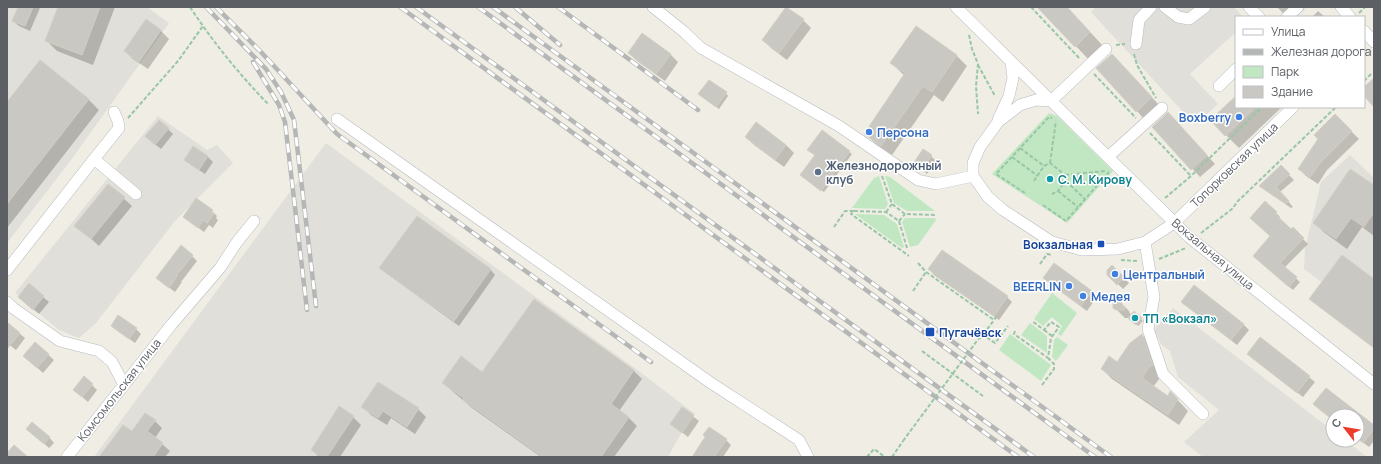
<svg xmlns="http://www.w3.org/2000/svg" width="1381" height="464" viewBox="0 0 1381 464" font-family="Manrope,sans-serif">
<style>
.industrial{fill:#e0dfd9}
.green{fill:#c0e7c1}
.shadow{fill:#0003}
.building{fill:#cac8c2;stroke:#d4cfc3}
.lines{fill:none;stroke-linecap:round;stroke-linejoin:round}
.minor-casing{stroke:#b7babf;stroke-width:12}
.path{stroke:#98c6a6;stroke-width:2;stroke-dasharray:4 2;stroke-linecap:butt}
.minor{stroke:#fff;stroke-width:11}
.rail-casing{stroke:#b5b6b6;stroke-width:4.5}
.rail{stroke:#fff;stroke-width:3;stroke-dasharray:9;stroke-linecap:butt}
.path-bridge{stroke:#98c6a6;stroke-width:2;stroke-dasharray:4 2;stroke-linecap:butt}
.shop-dot{fill:#3f7fe0;stroke:#fff;stroke-width:1.5}
.service-dot{fill:#5c6f8a;stroke:#fff;stroke-width:1.5}
.culture-dot{fill:#0f9aa8;stroke:#fff;stroke-width:1.5}
.transit-dot{fill:#1a4fb4;stroke:#fff;stroke-width:1.5}
.labels{text-anchor:middle;dominant-baseline:central;stroke-width:3;stroke-linejoin:round;paint-order:stroke}
.shop-label{font-size:12px;font-weight:bold;fill:#366cbe;stroke:#fff;text-anchor:start}
.service-label{font-size:12px;font-weight:bold;fill:#4e5e75;stroke:#fff;text-anchor:start}
.street-label{font-size:12px;fill:#5c6065;stroke:#fff}
.culture-label{font-size:12px;font-weight:bold;fill:#0d838f;stroke:#fff;text-anchor:start}
.transit-label{font-size:12px;font-weight:bold;fill:#164399;stroke:#fff;text-anchor:end}
</style>
<rect width="100%" height="100%" fill="#efede4"/>
<!-- industrial -->
<path class="industrial" d="M7,7h140l22,16 -98,137 -64,83z
M1096,7h138l9,10h-7v15l-46,42 28,30 -23,21 -104,-113z
M158,116l49,34 10,-5 16,18 -58,58 -79,102 -17,15 -20,-8 -44,-37z
M326,143l207,152 103,74 59,45 -16,23 -11,20h-574z
M1350,155l24,23v143l-70,-52 1,-20 16,-67z
M1173,308l160,123v9h12l22,17h-164l-19,-15 35,-32 -41,-33 -8,-26 -9,-7 -7,-14z"/>
<!-- green -->
<path class="green" d="M1049,113l8,3 56,55 -46,52 -75,-49z
M879,176l9,28 -3,5 -33,-1 22,-30z
M885,176l5,1 45,34h-28l-13,-8z
M855,214l29,1 13,9 7,23 -2,1z
M905,218h30l1,2 -18,25 -8,2 -8,-25z
M1052,293l25,20 -16,23 -3,-2 4,-8 -10,-9 -9,9 -9,-7z
M1030,323l17,13v17l-26,-18z
M1010,334l41,31 -10,16 -42,-31z
M1057,337l11,8 -12,16 -4,-4 2,-17z"/>
<!-- shadow -->
<path class="shadow" d="M19,7l21,1 -10,23 -11,-5 -6,-5z
M59,7h56l-22,58 -36,-14 -11,-11z
M1039,7h28l37,40 -14,14z
M1277,7h29l-11,10h-8z
M1318,11l7,6h-13z
M803,20l8,8 -24,32 -16,-12 -8,-8z
M146,21l15,10 8,8 -21,30 -15,-10 -8,-8z
M629,53l41,1 8,8 -13,19 -28,-20z
M957,56l10,10 -24,36 -9,-7 -42,60 -16,-11 -11,-11 40,-57 -14,-13z
M40,62l49,38 10,10 -92,118v-124z
M1120,63l39,42 -15,14 -7,-8z
M726,93l2,3 -9,13 -17,-13z
M1236,97v10h46l-43,41 -28,-28z
M1335,115l24,24 -32,31 -9,14 -12,-8 -7,-7z
M1176,122l39,42 -15,13 -47,-50z
M756,123l30,22 8,8 -10,14 -30,-22 -8,-8z
M168,129l5,5 -12,15 -9,-7z
M822,132l30,22 -28,38 -20,-15 12,-21 -5,-4z
M194,148l14,9 5,5 -8,12 -14,-9 -5,-5z
M931,156l5,5 -9,13 -13,-11z
M1281,167l13,13 -14,12 13,15 -2,1 -26,-18z
M109,185l23,21 -33,40 -23,-21z
M1374,186v50l-12,-9 -15,22 -22,-16 -11,-10z
M196,200l16,11 5,5 -1,2 2,2 -5,8 -4,-3 -5,7 -20,-15z
M1265,202l15,15 -1,2 12,11 2,-1 15,15 -24,24 16,14 -7,8 -34,-29 12,-25z
M192,256l5,5 -16,21h1l-7,10 -12,-9z
M1054,264l38,28 5,5 -10,14 -38,-28 -5,-5z
M1112,266l17,17 -6,6 -15,-15z
M380,268l110,1 5,6 -36,51 -73,-53z
M929,269l78,28 5,5 -13,18 -65,-45z
M29,285l20,17 -10,12 -15,-12z
M535,300l99,71 8,8 -23,32 10,7 8,8 -23,31h-73l-69,-49 -29,-25 40,-10z
M1121,303l8,8 2,5 3,-4 9,9 -5,5 -9,-8h-4l-12,-12z
M1188,307l55,17 6,6 -12,15z
M9,325l16,13 -9,12 -9,-7v-16z
M136,329l5,5 -6,9 -17,-12z
M1142,335l11,11 7,32 -7,9 15,10 3,-4 17,18 -9,14 -67,-46 -10,-10 16,-6z
M1260,339l55,43 -12,15 -49,-38z
M36,344l18,16 -11,13 -13,-12z
M378,383l40,26 8,8 -11,17 -24,-16 -4,7 -16,-10 -8,-8z
M92,385l5,5 -9,12 -14,-12z
M1326,389l48,37v15l-5,6 -12,-9v-22h-24v4l-13,-10z
M682,408l17,13 -11,16 -17,-13z
M353,417l8,8 -21,32h-21l-7,-7z
M155,421l7,7 -7,10 15,13 -5,6h-65z
M33,434l16,3 5,6 -5,5z
M726,440l5,5 -8,12h-30z"/>
<!-- building -->
<path class="building" d="M18,7h15l-8,19 -13,-5z
M58,7h42l-18,48 -37,-14z
M786,7l18,12 -25,34 -17,-13z
M1037,7h30l23,25 -15,15z
M146,19l15,11 -22,32 -15,-11z
M916,26l41,29 -25,37 -9,-6 -42,60 -17,-12 41,-61 -15,-10z
M642,33l29,21 -15,20 -28,-21z
M1112,54l40,43 -16,15 -40,-44z
M40,60l49,39 -82,105v-102z
M1374,78v29l-10,-11v-9z
M709,80l18,12 -11,15 -18,-13z
M1236,96v11h20l-31,29 -15,-16z
M1168,112l39,43 -16,15 -39,-43z
M1335,114l17,17 -32,32 -10,14 -12,-8 20,-30 -4,-4z
M159,120l10,8 -14,17 -10,-9z
M756,122l30,23 -11,15 -30,-23z
M822,130l28,21 -29,40 -21,-16 15,-20 -8,-5z
M193,146l15,10 -9,14 -15,-10z
M923,149l9,6 -10,15 -9,-6z
M1281,165l9,9 -14,13 13,14 -3,3 -27,-18z
M1350,169l24,16v27l-10,15 -13,-9 -15,21 -23,-16z
M108,184l17,13 -34,42 -17,-13z
M196,198l17,12 -2,2 3,2 -7,9 -4,-3 -5,8 -15,-11z
M1265,201l12,11 -2,2 16,15 2,-2 11,11 -24,25 17,14 -8,10 -36,-31 17,-20 -20,-18z
M417,216l74,53 -37,52 -75,-53z
M181,245l12,10 -17,21h1l-8,12 -13,-10z
M942,250l66,46 -14,20 -66,-47z
M1342,255l32,24v69l-65,-49z
M1054,263l38,28 -11,15 -38,-28z
M1112,265l12,12 -7,8 -10,-10v-5z
M29,283l15,13 -11,14 -15,-13z
M1194,285l50,39 -13,16 -50,-38z
M534,299l100,71 -23,34 18,13 -28,40h-58l-80,-57 1,-2 -22,-15 19,-27 21,16z
M1117,300l4,2 4,8h-9l-3,-2v-6z
M1134,311l8,7 -6,7 -8,-7z
M118,315l19,13 -8,11 -18,-13z
M7,322l13,11 -13,16z
M1142,334l11,31 -4,2 -7,11 26,18 2,-5 8,8 -10,16 -67,-46 8,-13 8,6 13,-19z
M1260,337l50,39 -13,17 -50,-39z
M35,342l14,12 -12,14 -14,-12z
M84,376l9,8 -11,13 -9,-7z
M378,382l41,26 -12,19 -24,-16 -5,7 -17,-11z
M1326,388l48,37v4l-11,14 -6,-5v-22h-29l-15,-12z
M339,406l15,10 -27,41h-5l-11,-7z
M682,407l12,8 -12,18 -12,-9z
M145,413l11,7 -9,11 16,12 -10,14h-54l24,-32 9,6z
M32,422l18,15 -6,7 -18,-15z
M709,427l18,12 -13,18h-22l13,-20 -2,-2z
M14,445l14,12h-21v-4z"/>
<g class="lines">
<!-- minor casing -->
<g class="minor-casing">
<path id="minor" d="M653,7l30,24 18,17 138,78 79,54 18,4 37,-8
M956,7l234,231 184,146
M1165,7l13,10 11,2 16,-12
M1249,7l10,10
M1341,7l9,10
M1287,17l11,-10
M1364,31l10,11
M1136,44l3,-24 12,-13
M1106,49l-55,52 -15,-1 -16,5 -22,17 -18,25 -7,16v13l15,21 15,13 49,32 30,8 36,-1 27,-7 29,-19 119,-116
M1219,86l17,-17
M337,119l374,264 88,57 9,17
M998,120l11,-24 4,-18 -2,-16
M1108,157l54,-49
M94,159l25,-31 -1,-7 -4,-9
M1145,242l9,55 -6,32 15,45 40,40
M7,270l87,-111 42,35
M7,302l6,6 47,33 39,10 13,11 12,23
M67,457l105,-133 48,-56 17,-26 17,-21"/>
</g>
<!-- path -->
<path class="path" d="M190,7c23,35 49,67 78,97
M1031,7l49,52
M1359,13l6,-6
M969,35l3,14 6,15 -2,22 2,28
M1116,45l9,-1
M1134,54l3,11 19,33
M978,65l17,31
M1094,74l42,44
M1364,81l8,-8
M128,118l50,-57 25,-35
M1150,133l41,43
M1020,148l24,18
M1012,157l26,19
M1050,163l6,-42
M1065,175l41,-4
M882,176l10,28 13,10 30,1
M1034,181l10,-15 6,-3 15,12 1,6 -8,10 -6,3
M1066,181l19,18
M1058,191l20,16
M1025,193l-29,-19 53,-57 3,1
M1165,198l26,-22 71,-69
M1043,205l23,16 43,-49
M886,212l6,-8
M899,221l6,-7
M834,227l11,-16h9
M1201,233l31,-24 6,-8 98,-94
M907,248l-8,-27 -13,-9 -32,-1 -3,3 58,42
M1159,259l27,-11
M1121,260l16,1
M918,263l8,9 68,48 2,-3
M1040,264l7,-10 5,1
M913,291l13,-19
M1044,330l8,6
M1015,331l-1,3 34,24 3,-20 8,-11 -8,-5 -7,8 -12,-9
M982,334l13,9 13,-17
M980,339l14,-19
M922,351l61,45
M1042,385l12,-16v-5l-6,-6
M867,457l7,-8 11,8
M892,457l11,-16"/>
<!-- minor -->
<use href="#minor" class="minor"/>
<!-- rail casing -->
<g class="rail-casing">
<path id="rail" d="M206,7l60,62 15,23 13,28 22,186
M216,7l45,45 76,82 314,228
M400,7l618,450
M416,7l618,450
M478,7l617,450
M493,7l618,450
M515,7l45,38
M558,7l140,103
M253,62l26,43 6,17 22,188"/>
</g>
<!-- rail -->
<use href="#rail" class="rail"/>
<!-- path-bridge -->
<path class="path-bridge" d="M903,441l79,-107"/>
</g>
<!-- markers -->
<g class="shop-dot">
<circle cx="1239" cy="117" r="4"/>
<circle cx="869" cy="132" r="4"/>
<circle cx="1115" cy="274" r="4"/>
<circle cx="1069" cy="286" r="4"/>
<circle cx="1083" cy="296" r="4"/>
</g>
<circle class="service-dot" cx="818" cy="172" r="4"/>
<g class="culture-dot">
<circle cx="1050" cy="179" r="4"/>
<circle cx="1135" cy="318" r="4"/>
</g>
<g class="transit-dot">
<rect x="1097" y="240" width="8" height="8" rx="2"/>
<rect x="925" y="327" width="10" height="10" rx="2"/>
</g>
<g class="labels">
<!-- shop labels -->
<g class="shop-label">
<text x="1231" y="117" text-anchor="end">Boxberry</text>
<text x="877" y="132">Персона</text>
<text x="1123" y="274">Центральный</text>
<text x="1061" y="286" text-anchor="end">BEERLIN</text>
<text x="1091" y="296">Медея</text>
</g>
<!-- service labels -->
<g class="service-label">
<text x="826" y="165">Железнодорожный<tspan x="826" dy="14">клуб</tspan></text>
</g>
<!-- street labels -->
<g class="street-label">
<text transform="translate(1234 165) rotate(-44)">Топорковская улица</text>
<text transform="translate(1213 254) rotate(40)">Вокзальная улица</text>
<text transform="translate(119 390) rotate(-52)">Комсомольская улица</text>
</g>
<!-- culture labels -->
<g class="culture-label">
<text x="1058" y="179">С. М. Кирову</text>
<text x="1143" y="318">ТП «Вокзал»</text>
</g>
<!-- transit labels -->
<g class="transit-label">
<text x="1093" y="244">Вокзальная</text>
<text x="939" y="332" text-anchor="start">Пугачёвск</text>
</g>
</g>
<!-- border -->
<rect width="1381" height="464" fill="none" stroke="#5c6065" stroke-width="16"/>
<!-- legend -->
<rect x="1235" y="16" width="130" height="92" fill="#ffffff" stroke="#bebfc1"/>
<rect x="1243" y="29" width="20" height="6" fill="#ffffff" stroke="#bebfc1"/>
<text x="1271" y="36" font-size="12" fill="#5c6065">Улица</text>
<rect x="1243" y="49" width="20" height="6" fill="#b5b6b6" stroke="#bebfc1"/>
<text x="1271" y="56" font-size="12" fill="#5c6065">Железная дорога</text>
<rect x="1243" y="66" width="20" height="12" fill="#c0e7c1" stroke="#bebfc1"/>
<text x="1271" y="76" font-size="12" fill="#5c6065">Парк</text>
<rect x="1243" y="86" width="20" height="12" fill="#cac8c2" stroke="#bebfc1"/>
<text x="1271" y="96" font-size="12" fill="#5c6065">Здание</text>
<!-- north arrow -->
<g transform="translate(1345 428) rotate(301)"><circle r="19" fill="#ffffff" stroke="#bebfc1"/>
<path d="M0-3L7 15L0 10L-7 15Z" fill="#ed3c2c"/>
<text y="-6" font-size="11" font-weight="bold" text-anchor="middle" fill="#5c6065">С</text>
</g>
</svg>
